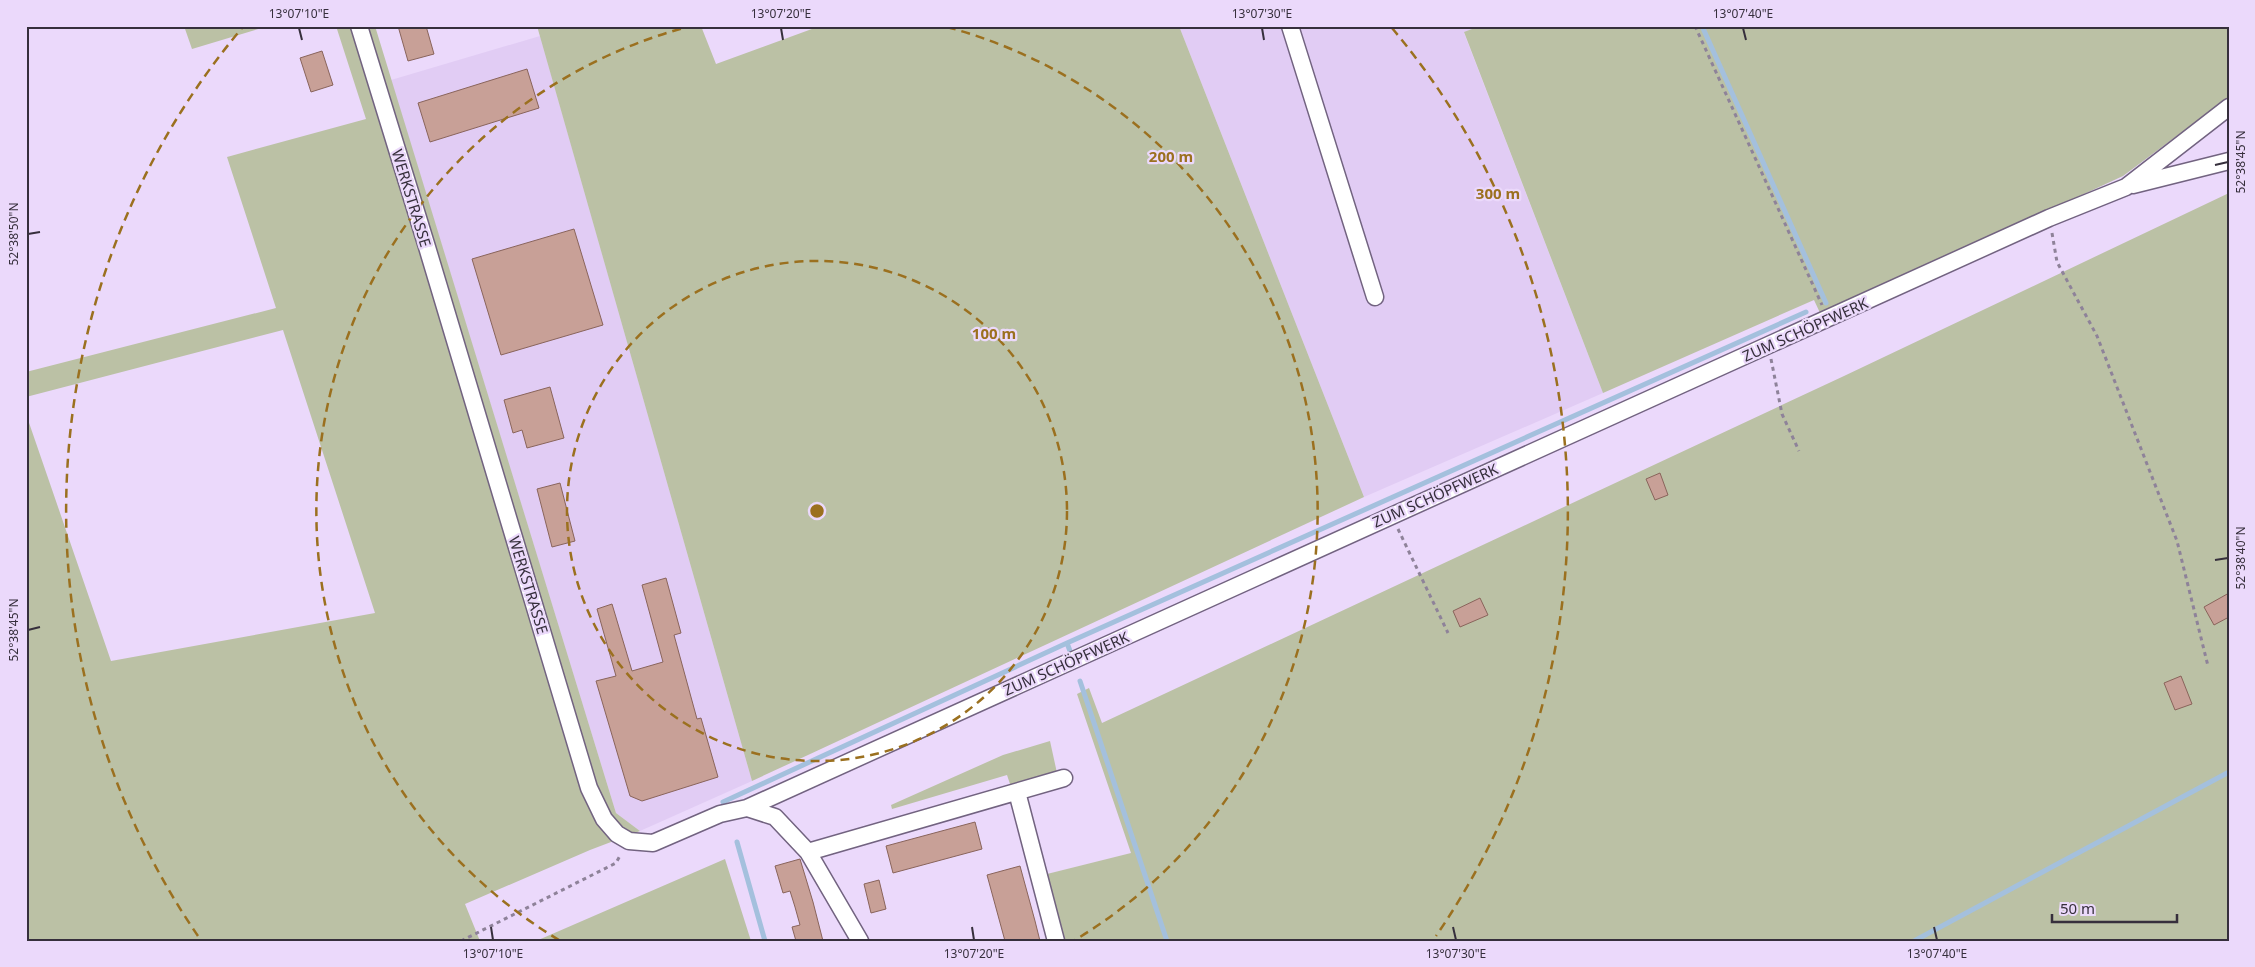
<svg xmlns="http://www.w3.org/2000/svg" width="2255" height="967" viewBox="0 0 2255 967" font-family="'Noto Sans',sans-serif">
<style>
.built{fill:#e1ccf4}
.green{fill:#bbc1a5}
.lines{fill:none;stroke-linecap:round;stroke-linejoin:round}
.stream{stroke:#a4c0dd;stroke-width:5}
.building{fill:#c8a097;stroke:#89645b}
.minor-casing{stroke:#726380;stroke-width:19}
.path{stroke:#8e8299;stroke-width:3;stroke-dasharray:4 4;stroke-linecap:butt}
.minor{stroke:#fff;stroke-width:16}
.ticks{fill:none;stroke:#362f3c;stroke-width:2}
.ring{fill:none;stroke:#9b701f;stroke-width:2.5;stroke-dasharray:9 6}
.labels{text-anchor:middle;dominant-baseline:central;stroke-width:4.5;stroke-linejoin:round;paint-order:stroke}
.street-label{font-size:15px;fill:#362f3c;stroke:#ebd9fb}
.centre{fill:#9b701f;stroke:#ebd9fb;stroke-width:2.5}
.ring-label{font-size:15px;text-anchor:middle;font-weight:bold;fill:#9b701f;stroke:#ebd9fb;stroke-width:4.5;stroke-linejoin:round;paint-order:stroke}
.neatline{fill:none;stroke:#362f3c;stroke-width:2}
.ticks-label{font-size:12px;text-anchor:middle;fill:#362f3c}
</style>
<rect width="100%" height="100%" fill="#ebd9fb"/>
<!-- built -->
<path class="built" d="M1179,26h301l-16,7 139,360 -239,104z
M540,36l212,745 -112,50 -24,-18 -225,-733z"/>
<!-- green -->
<path class="green" d="M184,26h84l-76,23z
M336,26h39l241,787 24,18 -50,19 -125,54 15,37h-454v-527l85,247 264,-48 -92,-283 -257,67v-25l250,-64 -49,-151 139,-38z
M537,26h164l15,38 104,-38h359l185,471 -612,284z
M1480,26h749v71l-106,79 -302,139 -7,-15 -211,93 -139,-361z
M2229,193v748h-1165l-17,-67 84,-21 -54,-159 12,-6 13,35 742,-347z
M1050,741l7,32 -46,14 -4,-12 -115,34 -1,-4 112,-50z
M725,859l26,82h-215z"/>
<g class="lines">
<!-- stream -->
<path class="stream" d="M1702,26l124,277
M1070,651l-3,-8 739,-331
M1080,681l87,260
M723,802l344,-159
M737,842l28,99
M1914,941l315,-169"/>
</g>
<!-- building -->
<path class="building" d="M398,26h28l8,28 -26,7z
M322,51l11,34 -22,7 -11,-34z
M527,69l12,39 -109,34 -12,-39z
M574,229l29,96 -102,30 -29,-96z
M550,387l14,51 -37,10 -5,-18 -9,3 -9,-33z
M1660,473l8,22 -13,5 -9,-21z
M560,483l15,58 -23,6 -15,-58z
M666,578l15,55 -7,2 23,84 4,-1 17,59 -76,24 -12,-5 -34,-115 20,-5 -19,-67 15,-5 20,67 31,-9 -21,-77z
M2229,593v24l-15,8 -10,-18z
M1480,598l8,17 -28,12 -7,-16z
M2181,676l11,28 -17,6 -11,-27z
M975,822l7,27 -89,24 -7,-27z
M800,859l13,43 10,39h-27l-4,-14 8,-2 -5,-18 -5,-16 -7,2 -8,-27z
M1020,866l15,55 5,20h-35l-18,-66z
M879,880l7,29 -15,4 -7,-29z"/>
<g class="lines">
<!-- minor casing -->
<g class="minor-casing">
<path id="minor" d="M359,26l68,221 162,541 15,31 13,15 12,7 24,2 67,-29 27,-6 28,9 33,35 52,89
M1290,26l85,271
M2133,185l96,-24
M1017,792l39,149
M747,808l1302,-590 77,-31 103,-80
M808,852l256,-74"/>
</g>
<!-- path -->
<path class="path" d="M1695,26l127,279
M2052,233l5,29 40,74 80,205 31,125
M1771,359l11,55 17,37
M1398,529l50,104
M461,941l155,-78 5,-9"/>
<!-- minor -->
<use href="#minor" class="minor"/>
</g>
<!-- ticks -->
<path class="ticks" d="M299,28l3,12M781,28l2,12M1262,28l2,12M1743,28l3,12M2215,165l13,-3M28,234l12,-2M2215,560l13,-2M28,630l12,-3M491,927l2,13M972,927l2,13M1453,927l3,13M1934,927l3,13"/>
<!-- distance rings -->
<g class="ring">
<circle cx="817" cy="511" r="250"/>
<path d="M559 940A501 501 0 0 1 687 27M947 27A501 501 0 0 1 1075 940"/>
<path d="M198 936A751 751 0 0 1 242 28M1392 28A751 751 0 0 1 1436 936"/>
</g>
<g class="labels">
<!-- street labels -->
<g class="street-label">
<text transform="translate(412 198) rotate(73)">WERKSTRASSE</text>
<text transform="translate(1805 329) rotate(-24)">ZUM SCHÖPFWERK</text>
<text transform="translate(1435 495) rotate(-24)">ZUM SCHÖPFWERK</text>
<text transform="translate(529 585) rotate(73)">WERKSTRASSE</text>
<text transform="translate(1066 663) rotate(-24)">ZUM SCHÖPFWERK</text>
</g>
</g>
<circle cx="817" cy="511" r="8" class="centre"/>
<g class="ring-label">
<text x="1171" y="162">200 m</text>
<text x="1498" y="199">300 m</text>
<text x="994" y="339">100 m</text>
</g>
<!-- border -->
<rect width="2255" height="967" fill="none" stroke="#ebd9fb" stroke-width="55"/>
<!-- scale -->
<path d="M2052 914v8h125v-8" fill="none" stroke="#362f3c" stroke-width="2.5"/>
<text x="2060" y="914" font-size="15" fill="#362f3c" stroke="#ebd9fb" stroke-width="4" paint-order="stroke">50 m</text>
<rect x="28" y="28" width="2200" height="912" class="neatline"/>
<g class="ticks-label">
<text x="299" y="18">13°07'10"E</text>
<text x="781" y="18">13°07'20"E</text>
<text x="1262" y="18">13°07'30"E</text>
<text x="1743" y="18">13°07'40"E</text>
<text transform="translate(2241 162) rotate(-90)" y="4">52°38'45"N</text>
<text transform="translate(14 234) rotate(-90)" y="4">52°38'50"N</text>
<text transform="translate(2241 558) rotate(-90)" y="4">52°38'40"N</text>
<text transform="translate(14 630) rotate(-90)" y="4">52°38'45"N</text>
<text x="493" y="958">13°07'10"E</text>
<text x="974" y="958">13°07'20"E</text>
<text x="1456" y="958">13°07'30"E</text>
<text x="1937" y="958">13°07'40"E</text>
</g>
</svg>
